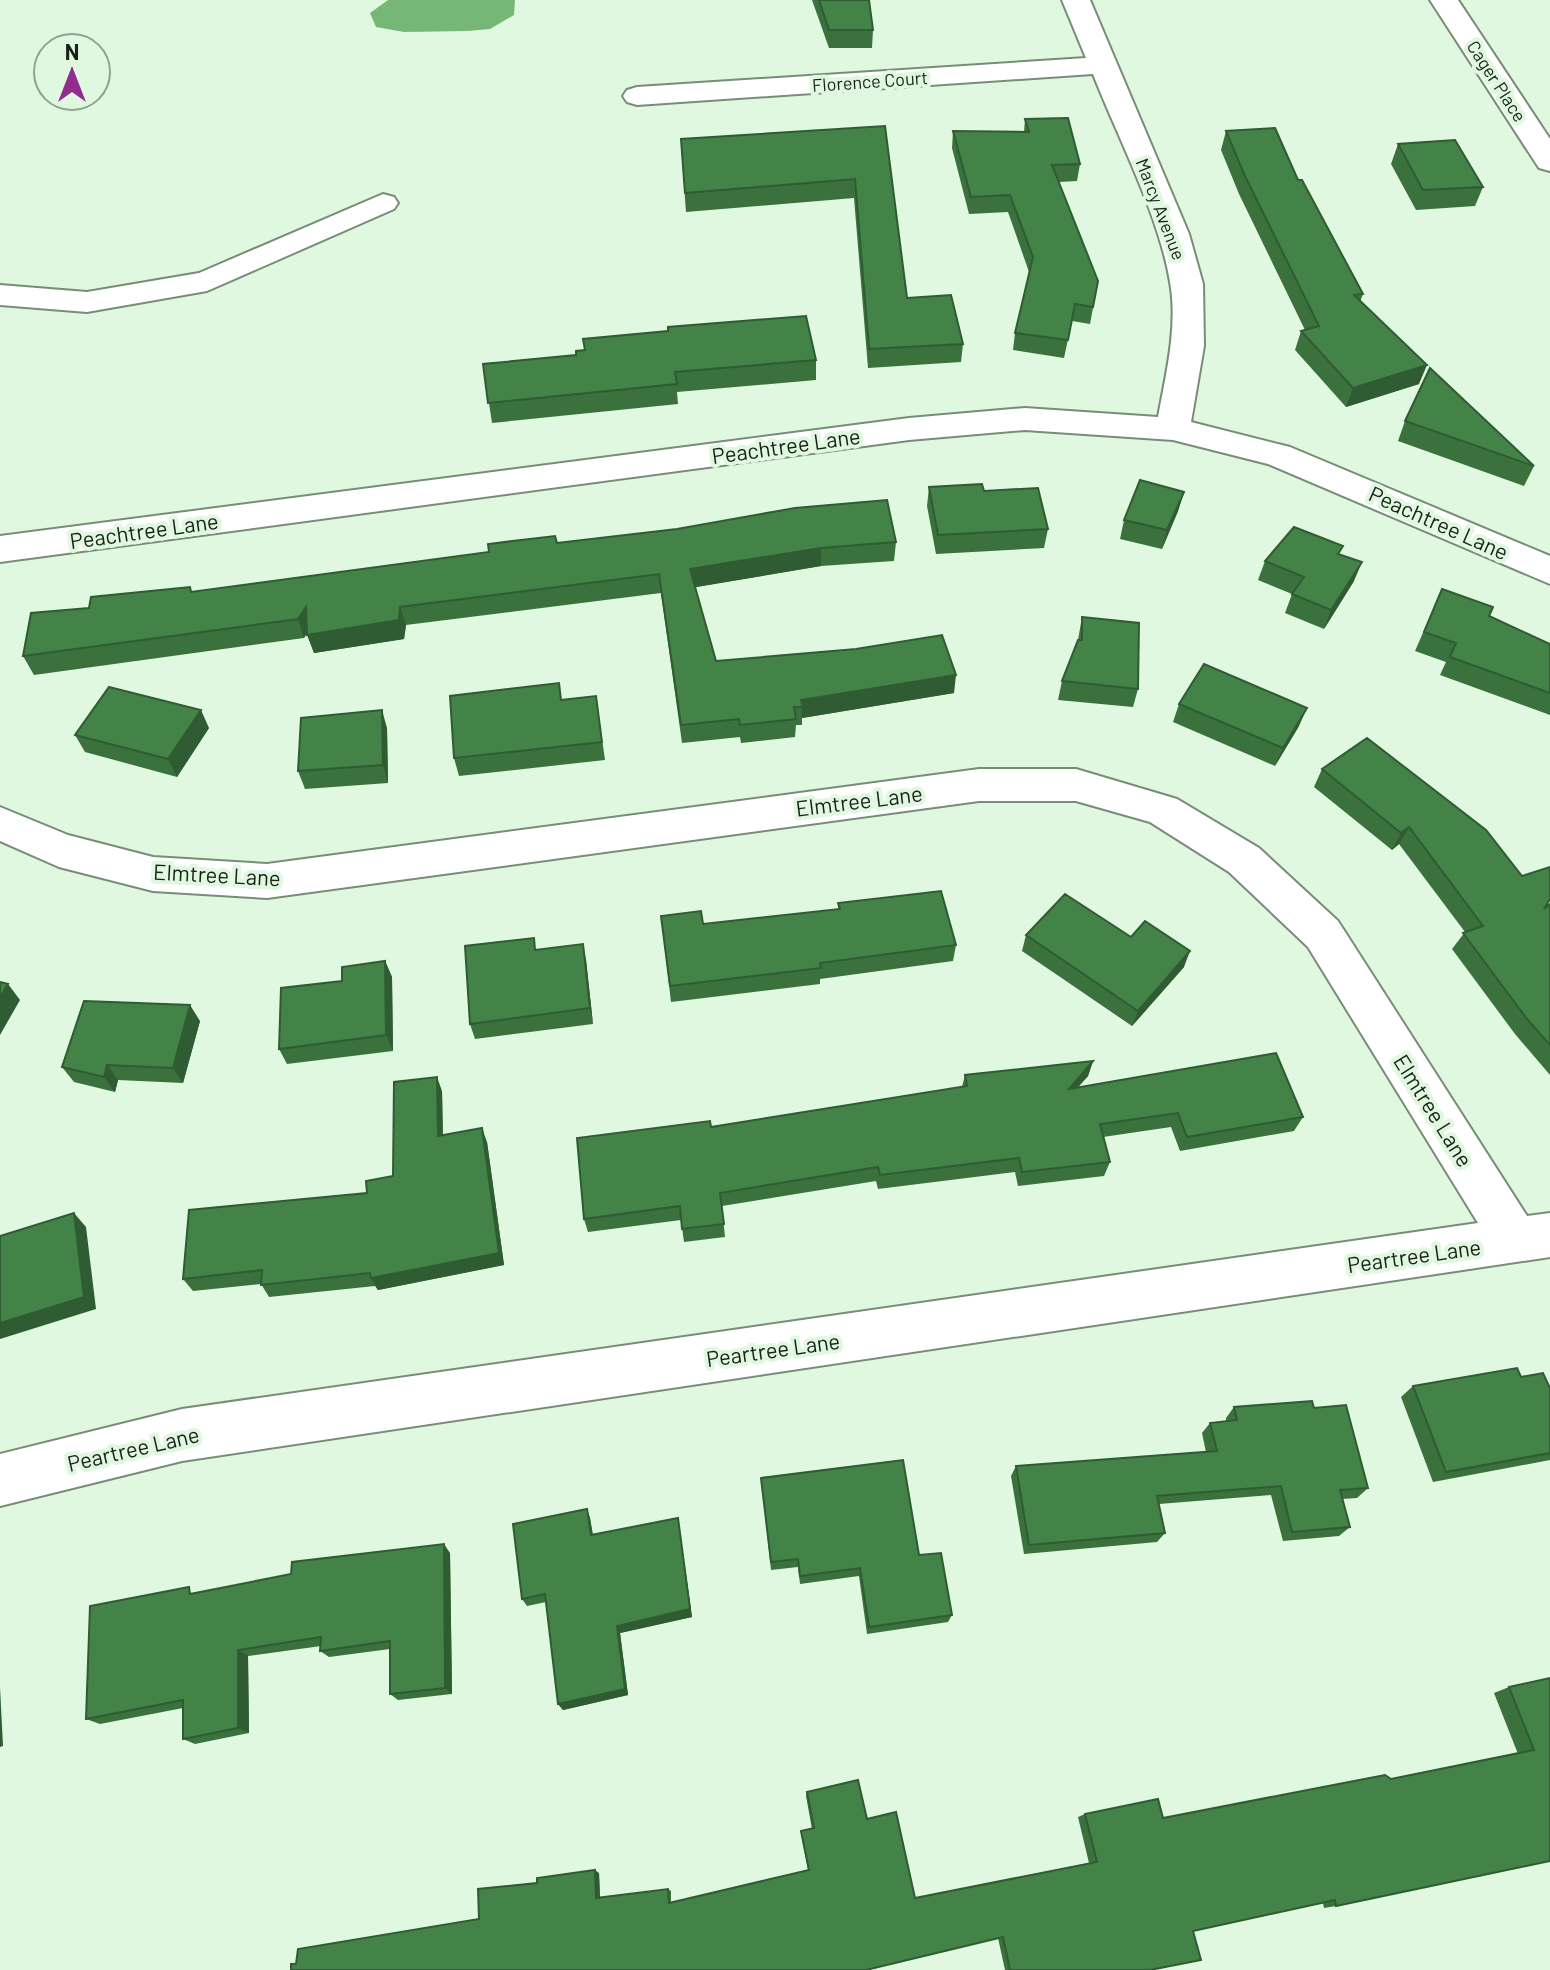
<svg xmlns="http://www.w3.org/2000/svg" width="1550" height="1970" viewBox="0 0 1550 1970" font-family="Barlow,sans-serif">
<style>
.water{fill:#76b778}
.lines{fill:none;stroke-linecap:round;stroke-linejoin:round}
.minor-casing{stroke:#788d78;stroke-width:4}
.minor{fill:#fff;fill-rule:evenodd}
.wall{fill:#3a713d}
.shaded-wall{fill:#2f5c32}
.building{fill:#438347;stroke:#2f5c32;stroke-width:2}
.labels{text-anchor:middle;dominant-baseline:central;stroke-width:8;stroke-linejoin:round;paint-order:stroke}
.far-street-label{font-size:18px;fill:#192119;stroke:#e1f8e0}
.street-label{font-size:22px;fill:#192119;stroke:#e1f8e0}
</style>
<rect width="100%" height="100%" fill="#e1f8e0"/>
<!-- water -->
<path class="water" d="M388,0h127l-1,15 -24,14 -22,2 -64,1 -28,-5 -6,-14z"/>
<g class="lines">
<!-- minor casing -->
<g class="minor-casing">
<path id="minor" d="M1062,0h28l99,234 14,50 1,62 -13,76 99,25 260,109v28l-282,-120 -95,-24 -148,-10 -116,10 -909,122v-26l909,-118 116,-10 133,9c8,-43 20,-91 12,-135 -11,-67 -52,-144 -77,-208l-456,31 -10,-3 -4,-6 4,-6 10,-3 449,-29z
M1430,0h28l92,139v32l-11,-3z
M383,194l11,3 4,6 -4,6 -187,82 -120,21 -87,-7v-20l87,7 112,-19z
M979,769h97l101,30 82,49 79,73 189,295 23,-3v44l-1368,204 -182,45v-52l182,-45 1296,-186 -170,-276 -79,-75 -79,-50 -74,-21h-97l-712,97 -114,-7 -94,-24 -59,-26v-34l68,28 85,22 114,7z"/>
</g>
<!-- minor -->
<use href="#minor" class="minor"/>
</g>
<!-- wall -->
<path class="wall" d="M812,0h57l4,30 -1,18h-43z
M1025,119l55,45 -3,17 -18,1 39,99 -8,43 -18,-3 -8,37 -51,-8 2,-17 14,-61 -21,-60 -39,2 -17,-66 1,-17 71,1z
M885,126l22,172 56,46 -2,18 -93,6 -14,-170 -168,14 -4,-54z
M1226,131l72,49 65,114 -3,8 59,82 -73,23 -51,-57 6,-19 4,-1 -66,-136 -18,-44z
M1398,144l85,43 -8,19 -59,4 -25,-46z
M816,360v20l-139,12 1,12 -186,19 -9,-59z
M1405,421l129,45 -10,20 -126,-45z
M929,487l55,4 64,38 -4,19 -108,6 -9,-48z
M1184,492l-6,19 -16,38 -42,-10 4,-19z
M896,542l-2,19 -73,5 -126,21 21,74 238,32 -152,25v7h-6l-1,12 -54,6 -1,-6 -58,6 -21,-150 -255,32 -2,14 -90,14 -7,-20 -3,5 -270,37 -11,-19 170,-64 364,-49z
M1340,554l14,27 -30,48 -39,-16 7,-19 -34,-14 7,-19z
M1442,589l47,27 61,28v71l-110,-40 6,-13 -31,-11z
M1082,617l56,72 -5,18 -75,-7 4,-19 16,-41z
M596,696l9,64 -146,16 -5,-18 108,-58z
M1179,704l120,22 -24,40 -102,-44z
M209,728l-32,49 -92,-25 -10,-17z
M387,728l1,55 -83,6 -7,-18z
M1322,769l222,140 6,-5v171l-35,-41 -63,-85 13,-17 -66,-88 -7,6 -78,-63z
M838,903l118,42 -3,16 -133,18v5l-149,18 -10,-86 42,8 135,-15z
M1026,935l105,2 53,30 -52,59 -110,-75z
M537,949l49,11 7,64 -118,15 -5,-15z
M385,961l7,16 1,74 -106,13 -8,-15 63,-68z
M200,1021l-17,62 -65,-3 -3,12 -41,-10 -12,-15z
M1093,1061l-5,15 -10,11 225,30 -9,14 -114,20 -9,-24 -68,10 7,25 -6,14 -86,10 -3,-14 -137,17 -2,-8 -154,25 3,31 -41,5 -3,-22 -93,12 -4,-13 127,-92 251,-40 3,-12z
M442,1091l1,44 44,7 17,123 -126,25 -3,-4 -106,11 -8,-13 -68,7 -10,-12 184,-86 26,-17z
M1521,1377l29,11v72l-117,22 -32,-85 12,-11z
M1234,1407l80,1 54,80 -11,10 -15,1 8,28 -11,9 -56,5 -12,-46 -112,9 6,29 -8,9 -133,12 -13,-78 5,-10 190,-14 -4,-19 8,-10 16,-2v-3z
M761,1478l158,77 33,60 -4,7 -81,12 -8,-58 -59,8 -2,-17 -27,3z
M587,1509l3,9 3,17 85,-17 14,99 -72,16 8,62 -65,15 -5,-6 -12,-102 -19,4 -5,-7z
M450,1553l2,141 -54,6 -8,-6v-45l-61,8 -9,-6 1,-5 -73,10 1,77 -54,11 -12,-5v-31l-83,16 -14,-5 111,-126z
M1550,1678v183l-214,45 -12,2 -1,-5 -130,28 -43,39h-145l-7,-32 -702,26 183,-45 58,-36 62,-10 1,24 68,-8 3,2v12l137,-33 -7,-36v-3l11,-2 -6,-33 1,-4 60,27 48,79 174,-35 -11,-46 7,-3 78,4 228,-39 127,-25 -24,-61 15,-6z"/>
<!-- shaded-wall -->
<path class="shaded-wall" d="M1427,365l-8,19 -73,23 7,-19z
M1184,492l-6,19 -16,38 5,-19z
M821,548v18l-130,22 -1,-19z
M1362,562l-8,19 -30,48 7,-19z
M306,607l6,18 -8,13 -6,-19z
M400,607l6,18 -2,14 -90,14 -7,-18z
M956,675l-2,18 -152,25 -1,-18z
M1307,708l-8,18 -24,40 8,-18z
M201,710l8,18 -32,49 -9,-18z
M382,710l5,18 1,55 -5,-18z
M1409,827l-10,17 -7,6 9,-17z
M583,944l3,16 7,64 -3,-16z
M1190,951l-6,16 -52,59 6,-15z
M385,961l7,16 1,74 -7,-16z
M8,984l12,16 -20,35v-37z
M190,1005l10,16 -17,62 -10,-15z
M1093,1061l-5,15 -24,27 5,-14z
M107,1065l11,15 -3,12 -11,-15z
M437,1077l5,14 1,59 -5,-14z
M482,1128l5,14 17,123 -126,25 -7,-12z
M74,1213l12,14 10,82 -96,30v-16z
M587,1509l3,9 4,26 -3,-9z
M678,1518l14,99 -72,16 8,62 -65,15 -5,-6 59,-78z
M444,1544l6,9 2,141 -7,-6z
M238,1650l10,6 1,77 -11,-5z
M0,1687l3,59 -3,1z
M595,1870l4,3 1,26 -4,-1z"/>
<!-- building -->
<path class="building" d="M819,0h50l4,30h-44z
M1068,118l12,46 -28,1 46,116 -5,26 -18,-3 -7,36 -53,-7 18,-76 -23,-62 -39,2 -18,-66 76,1 -4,-13z
M885,126l22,172 44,-3 12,49 -94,5 -14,-170 -170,14 -4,-54z
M1275,128l23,52h4l61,114 -9,1 73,70 -74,23 -52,-57 18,-5 -75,-152 -18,-43z
M1455,140l28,47 -60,3 -25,-46z
M806,316l10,44 -141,12 2,12 -189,19 -5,-39 93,-9v-4l9,-1 -2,-11 85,-8v-4z
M1430,368l104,98 -129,-45z
M1140,480l44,12 -17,38 -43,-10z
M982,484l2,7 54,-3 10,41 -110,6 -9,-48z
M887,500l9,42 -75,6 -131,21 26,92 140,-12 86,-14 14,40 -155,25 2,7h-9l2,12 -56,6 -1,-6 -58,6 -22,-151 -259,33 -1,13 -92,15 -1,-28 -8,12 -275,37 8,-43 58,-5 2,-11 99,-10 1,5 298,-40 -1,-8 67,-8 2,7 120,-14 118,-21z
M1294,527l49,19 -5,8 24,8 -31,48 -39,-16 12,-17 -39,-16z
M1442,589l51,18 -4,9 61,28v49l-100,-36 6,-14 -32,-11z
M1082,617l57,6 -1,66 -76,-8 16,-41h4z
M1204,664l103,44 -24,40 -104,-44z
M559,683l2,17 35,-4 6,46 -148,16 -4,-62z
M109,687l92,23 -33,49 -93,-24z
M382,710l1,55 -85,6 3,-53z
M1367,738l119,92 36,46 28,-9v32l-6,10 6,-5v141l-23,-26 -64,-86 20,-7 -74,-99 -8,6 -79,-64z
M941,891l15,54 -136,18 1,5 -151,18 -9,-70 40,-5 2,13 137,-15 -2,-6z
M1065,894l66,43 14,-16 45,30 -52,60 -112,-76z
M534,938l1,12 48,-6 7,64 -120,16 -5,-78z
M385,961l1,74 -107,14 2,-61 61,-7v-14z
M0,982l8,2 -8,14z
M84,1001l106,4 -17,63 -66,-3 -3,12 -42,-10z
M1276,1053l27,64 -116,20 -9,-24 -78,11 10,38 -88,10 -3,-14 -139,17 -2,-8 -158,26 4,31 -42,5 -2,-23 -96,13 -7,-81 133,-17 1,6 256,-41 -2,-11 128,-14 -24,28z
M437,1077l1,59 44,-8 17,125 -128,25 -1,-5 -109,12 1,-15 -79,9 6,-69 178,-17 -1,-12 27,-5 1,-94z
M74,1213l10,84 -84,26v-87z
M1517,1368l4,9 22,-4 7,15v65l-104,19 -33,-86z
M1312,1401l2,7 32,-3 22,83 -28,2 10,37 -58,5 -11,-46 -124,10 8,37 -136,12 -13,-79 201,-15 -7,-28 27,-3 -3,-13z
M903,1460l16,95 22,-2 11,62 -83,12 -9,-59 -60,8 -2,-17 -27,3 -10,-84z
M587,1509l4,26 87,-17 12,91 -73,17 8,63 -67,15 -13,-110 -23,5 -9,-75z
M444,1544l1,144 -55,6v-53l-70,10 1,-14 -83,13v78l-55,11v-39l-97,19 4,-113 99,-19 1,7 101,-20 1,-12z
M1550,1678v183l-214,45 -1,-6 -142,31 8,29 -51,10h-140l-7,-33 -137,33h-575v-6h5l2,-15 181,-30 -1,-30 59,-6v-5l58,-8 1,28 72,-9 1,14 140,-33 -8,-39 13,-3 -7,-36 51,-12 9,39 29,-7 19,86 182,-36 -12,-48 73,-15 5,19 222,-43 6,4 143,-29 -25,-63z"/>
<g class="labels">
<!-- far-street labels -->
<g class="far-street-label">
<text transform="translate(870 81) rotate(-4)">Florence Court</text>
<text transform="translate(1497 81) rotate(57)">Cager Place</text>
<text transform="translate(1161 209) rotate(69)">Marcy Avenue</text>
</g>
<!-- street labels -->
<g class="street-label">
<text transform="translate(786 445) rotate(-8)">Peachtree Lane</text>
<text transform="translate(1439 522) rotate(24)">Peachtree Lane</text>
<text transform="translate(144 530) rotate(-8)">Peachtree Lane</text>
<text transform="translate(859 800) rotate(-7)">Elmtree Lane</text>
<text transform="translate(217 874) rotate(3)">Elmtree Lane</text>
<text transform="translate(1434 1110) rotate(58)">Elmtree Lane</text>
<text transform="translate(1414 1255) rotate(-8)">Peartree Lane</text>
<text transform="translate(773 1349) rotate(-8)">Peartree Lane</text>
<text transform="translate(133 1448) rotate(-13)">Peartree Lane</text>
</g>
</g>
<!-- north arrow -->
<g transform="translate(72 72)"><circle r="38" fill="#e1f8e0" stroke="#91a290" stroke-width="2"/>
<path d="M0-6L14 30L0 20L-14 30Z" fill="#942b8f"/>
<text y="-12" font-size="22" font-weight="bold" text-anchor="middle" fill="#192119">N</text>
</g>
</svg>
